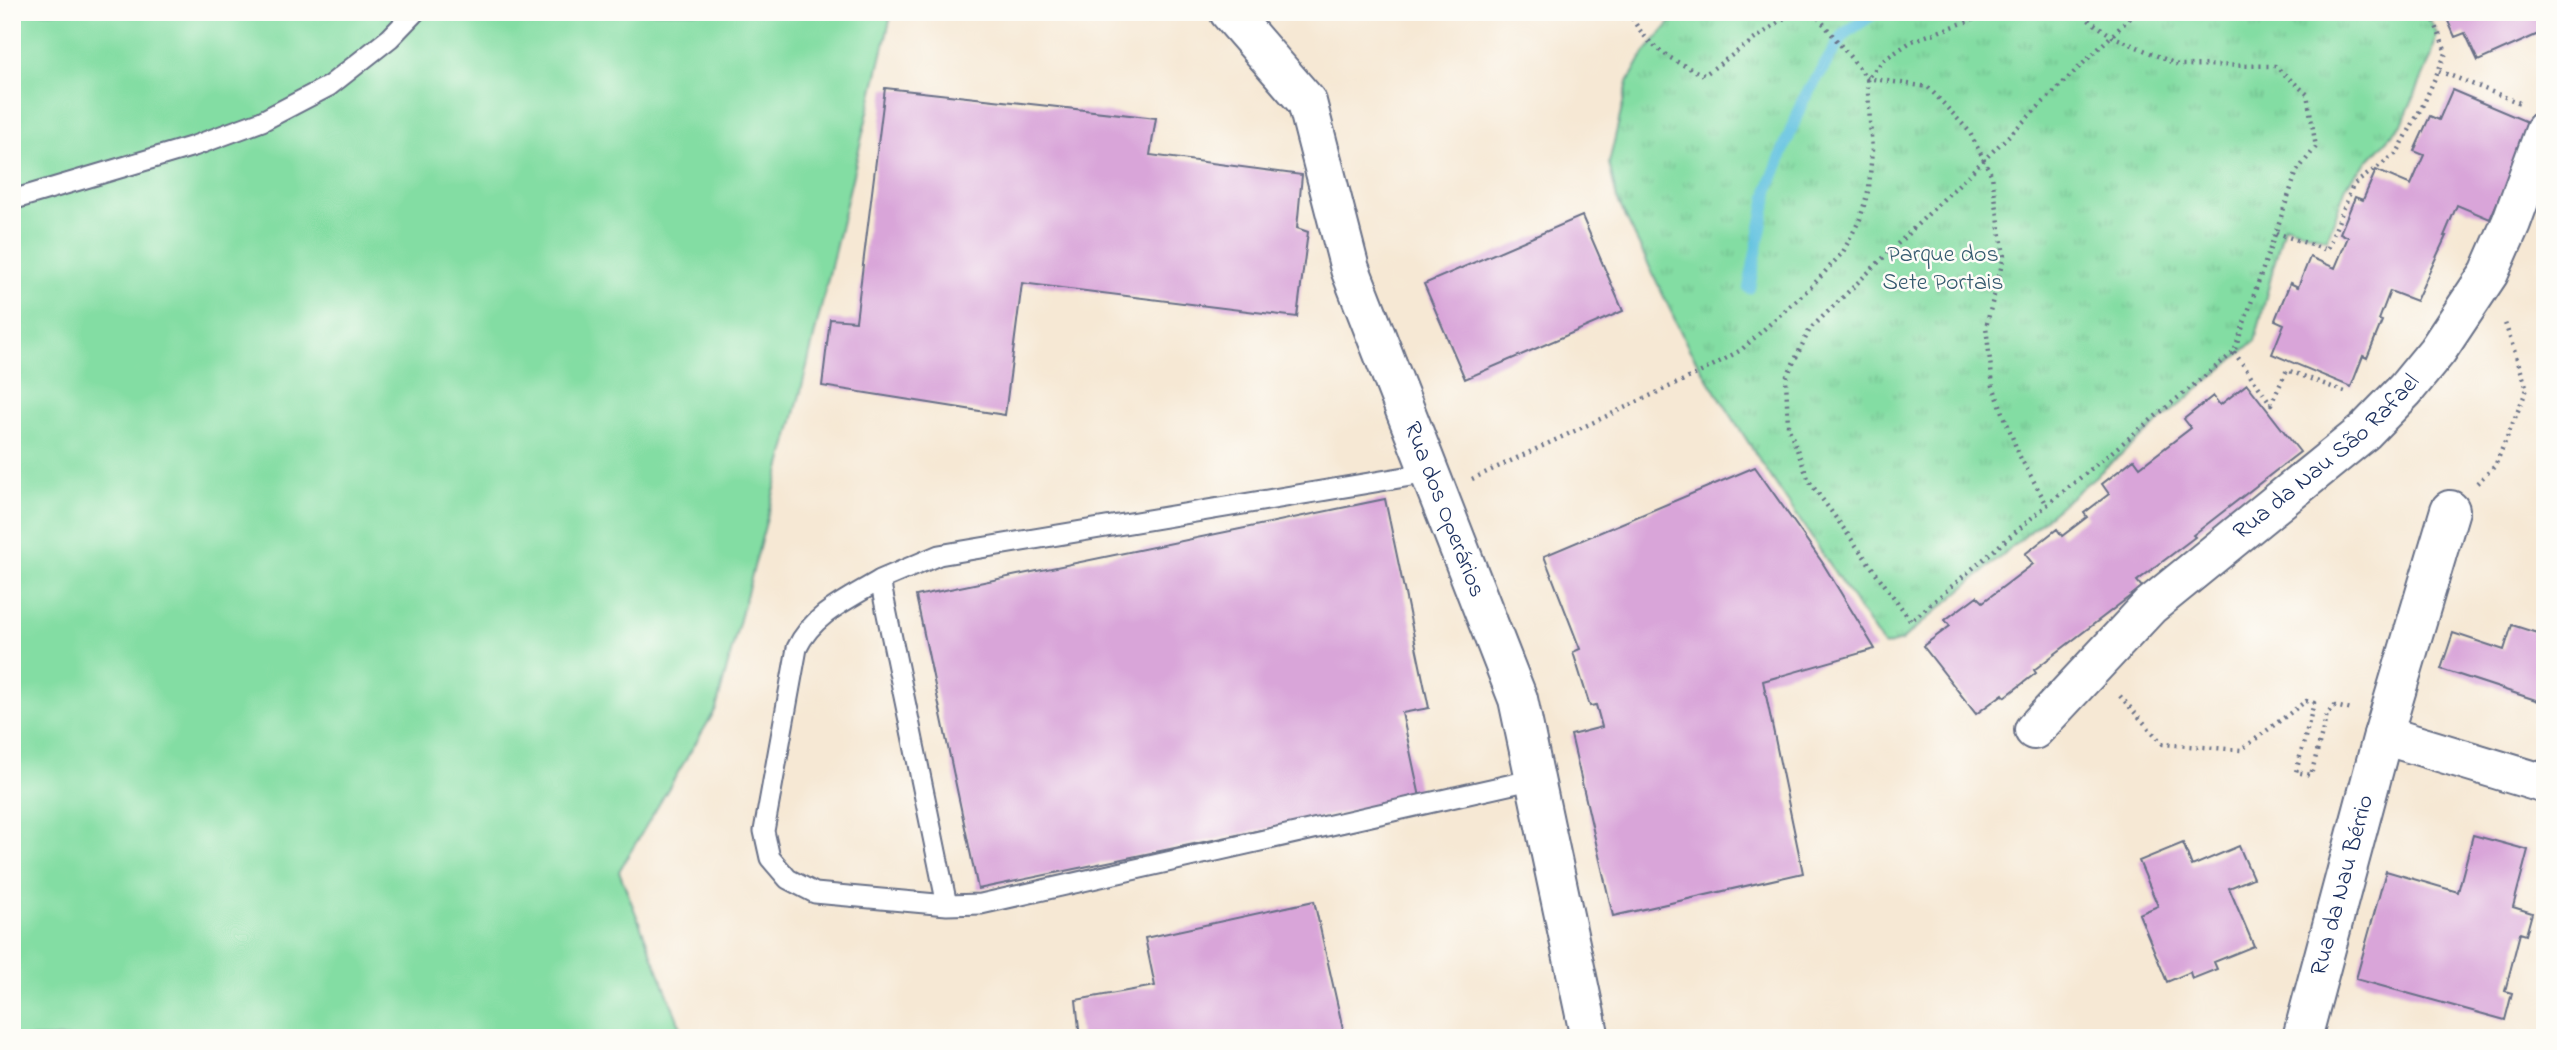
<svg xmlns="http://www.w3.org/2000/svg" width="2557" height="1050" viewBox="0 0 2557 1050" font-family="'Indie Flower',sans-serif">
<style>
.green{fill:#83dda3;stroke:#4f8680;stroke-width:2}
.park{fill:url(#park-tufts);stroke:#4f8680;stroke-width:2}
.lines{fill:none;stroke-linecap:round;stroke-linejoin:round}
.stream{stroke:#62c2e0;stroke-width:12}
.building{fill:#d9a5d9}
.lane-casing{stroke:#687087;stroke-width:23}
.street-casing{stroke:#687087;stroke-width:42}
.path{stroke:#687087;stroke-width:4.5;stroke-dasharray:2 5;stroke-linecap:butt}
.lane{stroke:#fff;stroke-width:19}
.street{stroke:#fff;stroke-width:38}
.labels{text-anchor:middle;dominant-baseline:central;stroke-width:5;stroke-linejoin:round;paint-order:stroke}
.park-label{font-size:24px;fill:#355a6f;stroke:#fdfcf7}
.street-label{font-size:24px;fill:#1b2f5e;stroke:#fdfcf7}
</style>
<defs>
<pattern id="park-tufts" width="24" height="20" patternUnits="userSpaceOnUse" patternTransform="scale(1.75)"><rect width="24" height="20" fill="#83dda3"/><path d="M3 7l-1-3M5 7V3M7 7l1-3M15 17l-1-3M17 17v-4M19 17l1-3" fill="none" stroke="#71be8f"/></pattern>
</defs>
<rect width="100%" height="100%" fill="#fdfcf7"/>
<filter id="ink" filterUnits="userSpaceOnUse"><feTurbulence type="fractalNoise" baseFrequency=".0143" numOctaves="2"/><feDisplacementMap in="SourceGraphic" scale="14" xChannelSelector="R" yChannelSelector="G"/><feConvolveMatrix kernelMatrix="1 2 1 2 8 2 1 2 1" color-interpolation-filters="sRGB"/></filter>
<filter id="wash" filterUnits="userSpaceOnUse"><feTurbulence type="fractalNoise" baseFrequency=".00686" numOctaves="4" result="noise"/><feDisplacementMap in="SourceGraphic" scale="28" xChannelSelector="R" yChannelSelector="G"/><feGaussianBlur stdDeviation="1.57" result="paint"/><feColorMatrix in="noise" values="0 0 0 0 0 0 0 0 0 0 0 0 0 0 0 0 0 1.4 0 .05"/><feComposite in="paint" operator="in"/></filter>
<g filter="url(#wash)">
<rect width="100%" height="100%" fill="#f6e8d4"/>
<!-- green -->
<path class="green" d="M12,12h880l-91,379 -85,318 -97,162 66,167h-673z"/>
<!-- park -->
<path class="park" d="M1685,12h741l11,22 -6,24 -29,66 -55,60 -20,55 -43,-14 -29,116 -354,300 -17,5 -127,-190 -68,-107 -72,-150 -8,-36 19,-81 16,-29 26,-30z"/>
<g class="lines">
<!-- stream -->
<path class="stream" d="M1749,288l20,-101 33,-85 42,-68 32,-22"/>
</g>
<g id="blocks">
<!-- building -->
<path class="building" d="M2444,12h101v19l-67,30 -13,-28 -10,4z
M885,88l271,30 -6,37 152,20 -5,53 11,4 -11,85 -275,-34 -17,132 -183,-29 8,-67 26,2z
M2452,90l78,33 -25,67 -2,-1 -13,30 -33,-14 -13,31h2l-30,65 -26,-10 -11,29 3,1 -15,37 -4,-2 -12,31 -79,-33 12,-30 -9,-4 15,-37 8,4 12,-30 25,11 13,-31 -8,-4 15,-36 8,3 13,-30 35,15 13,-30 -10,-4 16,-35 9,4z
M1582,216l41,95 -158,68 -41,-95z
M2247,384l53,68 -107,83 2,2 -58,44 5,6 -108,83 2,3 -31,24 -2,-3 -27,20 -53,-68 27,-20 -5,-6 32,-24 6,6 50,-38 -8,-10 32,-25 5,7 25,-19 -3,-4 25,-19 -7,-10 32,-25 6,8 51,-39 -7,-9 29,-23 7,9z
M1755,467l67,95 53,87 -112,32 40,192 -190,43 -42,-181 31,-8 -6,-22 -6,1 -17,-54 7,-3 -36,-93z
M1385,499l44,209 -27,5 18,84 -442,92 -62,-293z
M2545,611v92l-104,-34 12,-36 51,17 8,-25 25,8z
M2473,835l55,15 -15,57 19,6 -6,22 -6,-2 -15,58 7,2 -7,27 -149,-41 30,-108 72,21z
M2183,843l9,23 47,-20 14,32 -24,10 25,58 -40,16 3,7 -25,10 -2,-7 -23,10 -28,-68 19,-8 -19,-45z
M1314,901l31,137h-265l-4,-38 79,-14 -10,-48z"/>
</g>
</g>
<g filter="url(#ink)">
<use href="#blocks" fill-opacity="0" stroke="#687087" stroke-width="2"/>
<g class="lines">
<!-- lane casing -->
<g class="lane-casing">
<path id="lane" d="M12,200l182,-54 68,-25 67,-35 61,-48 25,-26
M1429,473l-490,82 -59,25 67,325 34,-1 554,-125
M880,580c-31,19 -67,34 -83,68l-33,183 6,27 18,21 27,14 132,12"/>
</g>
<!-- street casing -->
<g class="street-casing">
<g id="street">
<path id="s1" d="M1229,12l78,90 43,167 168,430 72,339"/>
<path id="s2" d="M2034,730l116,-124 214,-174 41,-42 32,-39 52,-78 22,-50 34,-93"/>
<path d="M2383,735l162,49"/>
<path id="s3" d="M2302,1038l81,-303 67,-225"/>
</g>
</g>
<!-- path -->
<path class="path" d="M1629,12c17,35 42,48 75,63l89,-63
M1814,12l53,66 61,9 41,44 23,45 12,80 -18,71 7,59 26,69 28,50
M2077,12l35,24 66,29 97,1 32,28 9,53 -19,24 -63,181 -187,153 -136,116 -102,-140 -21,-55 -2,-48 24,-49 326,-317
M2439,71l81,32
M2276,233l51,17 26,-65 44,-32 27,-50 22,-50 -15,-41
M2234,352l37,52 16,-34 61,23
M1472,479l231,-108 38,-21 72,-65 30,-33 17,-33 9,-31 3,-38 -5,-72 17,-18 28,-19 82,-29
M2477,483l18,-17 32,-77 -23,-69
M2120,696l43,48 78,6 65,-49 8,2 -18,69 15,3 16,-61 8,-8 17,4"/>
<!-- lane -->
<use href="#lane" class="lane"/>
<!-- street -->
<use href="#street" class="street"/>
</g>
</g>
<g class="labels">
<!-- park labels -->
<g class="park-label">
<text x="1943" y="255">Parque dos<tspan x="1943" dy="28">Sete Portais</tspan></text>
</g>
<!-- street labels -->
<g class="street-label">
<text stroke="none"><textPath href="#s2" startOffset="401">Rua da Nau São Rafael</textPath></text>
<text stroke="none"><textPath href="#s1" startOffset="550">Rua dos Operários</textPath></text>
<text stroke="none"><textPath href="#s3" startOffset="158">Rua da Nau Bérrio</textPath></text>
</g>
</g>
<!-- margin -->
<rect width="2557" height="1050" fill="none" stroke="#fdfcf7" stroke-width="42"/>
</svg>
